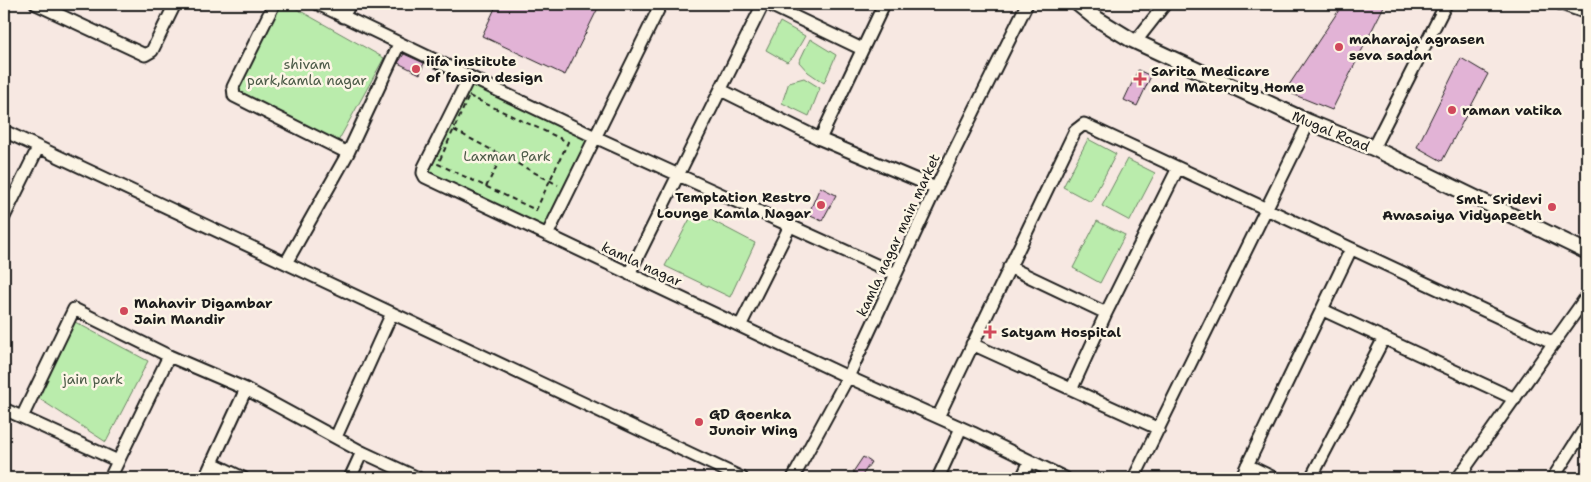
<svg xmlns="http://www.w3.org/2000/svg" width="1591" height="482" viewBox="0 0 1591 482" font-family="'Shantell Sans',sans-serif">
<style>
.green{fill:#baecac;stroke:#6b8464}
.building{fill:#e2b3d6;stroke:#1c1c1c}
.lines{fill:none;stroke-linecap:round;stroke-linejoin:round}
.minor-casing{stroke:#1c1c1c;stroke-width:15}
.tertiary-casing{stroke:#1c1c1c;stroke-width:18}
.path{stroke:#1c1c1c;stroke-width:2;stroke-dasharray:5 4;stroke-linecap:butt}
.minor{stroke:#fcf5e5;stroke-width:11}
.tertiary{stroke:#fcf5e5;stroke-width:14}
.poi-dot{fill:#d1495b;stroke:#fcf5e5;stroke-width:2}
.labels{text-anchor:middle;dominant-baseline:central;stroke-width:5;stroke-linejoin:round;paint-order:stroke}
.poi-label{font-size:14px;font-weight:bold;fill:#1c1c1c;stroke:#fcf5e5;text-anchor:start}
.park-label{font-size:14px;fill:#4b5a47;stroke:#fcf5e5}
.street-label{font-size:14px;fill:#1c1c1c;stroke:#fcf5e5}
</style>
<rect width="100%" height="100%" fill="#f7e8e2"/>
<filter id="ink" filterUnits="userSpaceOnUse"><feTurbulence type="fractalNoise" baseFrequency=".02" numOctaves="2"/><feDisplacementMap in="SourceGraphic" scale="10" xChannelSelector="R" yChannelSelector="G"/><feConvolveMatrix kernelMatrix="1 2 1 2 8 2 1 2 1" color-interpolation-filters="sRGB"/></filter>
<g filter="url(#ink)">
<!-- green -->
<path class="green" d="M280,4h8l96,54 -48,87 -101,-55z
M780,22l25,14 -12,21 -6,5 -21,-12z
M810,39l26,16 -12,28 -16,-11 -9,-10z
M469,77l126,60 -48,98 -122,-58z
M804,78l16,10 -11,28 -27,-13 7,-21z
M1088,139l28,15 -25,48 -28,-15z
M1127,159l28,14 -25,48 -28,-15z
M694,211l61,32 -25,54 -65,-31z
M1097,221l28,14 -25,48 -27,-15z
M75,322l73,39 -42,81 -68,-44z"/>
<!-- building -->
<path class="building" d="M497,4h103l-35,71 -83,-39z
M1343,4h42l-53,106 -47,-19z
M404,54l20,9 -4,11 -22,-11z
M1461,58l27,16 -46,87 -25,-14z
M1138,70l13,6 -14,30 -13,-6z
M820,187l16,8 -14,26 -14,-6z
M863,457l8,5 -10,15 -8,-5z"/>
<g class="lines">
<!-- minor casing -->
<g class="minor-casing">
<path id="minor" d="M36,4l109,51 7,-4 23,-47
M274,4l-41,83 1,9 114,57
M318,4l277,133 301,137
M768,4l94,45
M1561,4l26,9
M343,17l7,-13
M1136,41l29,-37
M469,77l-45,90 -1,6 2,4 423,200 125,56 92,45
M721,90l99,49 116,49
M4,131l288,135 450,212
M820,139l64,-135
M1373,148l73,-144
M4,217l34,-69
M547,235l114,-231
M286,263l62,-110 51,-109
M1009,267l97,46
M629,274l134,-270
M1323,310l192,89
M740,326l50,-100
M972,344l187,85
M169,356l77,33 116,63 56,26
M1072,388l34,-75 72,-145
M4,409l114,52
M22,417l52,-108 95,47 -59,122
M938,417l137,-286 9,-7 470,219
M336,437l56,-124
M212,463l31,15
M1247,465l27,13
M205,478l41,-89
M350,478l12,-26
M793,478l55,-101 88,-189 91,-184
M938,478l23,-50
M1022,478l8,-17
M1134,478l175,-356
M1241,478l110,-229
M1311,478l73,-140
M1458,478l129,-182
M1553,478l34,-53"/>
</g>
<!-- tertiary casing -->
<g class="tertiary-casing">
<path id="tertiary" d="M1078,4l16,13 36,22 179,83 64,26 214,104"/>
</g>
<!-- path -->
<path class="path" d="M469,96l99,46 -32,68 -98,-46z
M454,130l104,55
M486,187l16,-31"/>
<!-- minor -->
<use href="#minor" class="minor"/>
<!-- tertiary -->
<use href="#tertiary" class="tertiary"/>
</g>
</g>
<!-- markers -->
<g class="poi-dot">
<circle cx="1339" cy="47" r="5"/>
<circle cx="416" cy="69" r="5"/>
<path d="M1137.5 71.5h5v5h5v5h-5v5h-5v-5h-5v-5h5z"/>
<circle cx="1452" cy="110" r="5"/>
<circle cx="821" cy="205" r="5"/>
<circle cx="1552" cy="207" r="5"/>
<circle cx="124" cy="311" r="5"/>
<path d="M987.5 324.5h5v5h5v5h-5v5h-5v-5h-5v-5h5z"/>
<circle cx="699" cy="422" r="5"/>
</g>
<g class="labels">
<!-- poi labels -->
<g class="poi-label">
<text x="1349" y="39">maharaja agrasen<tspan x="1349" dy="16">seva sadan</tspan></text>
<text x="426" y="61">iifa institute<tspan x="426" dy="16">of fasion design</tspan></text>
<text x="1151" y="71">Sarita Medicare<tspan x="1151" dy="16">and Maternity Home</tspan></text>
<text x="1462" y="110">raman vatika</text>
<text x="811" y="197" text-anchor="end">Temptation Restro<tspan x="811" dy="16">Lounge Kamla Nagar</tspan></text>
<text x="1542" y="199" text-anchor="end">Smt. Sridevi<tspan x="1542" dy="16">Awasaiya Vidyapeeth</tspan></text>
<text x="134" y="303">Mahavir Digambar<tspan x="134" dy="16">Jain Mandir</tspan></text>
<text x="1001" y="332">Satyam Hospital</text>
<text x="709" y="414">GD Goenka<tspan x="709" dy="16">Junoir Wing</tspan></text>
</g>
<!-- park labels -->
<g class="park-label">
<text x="307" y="64">shivam<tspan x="307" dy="16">park,kamla nagar</tspan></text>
<text x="507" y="156">Laxman Park</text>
<text x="93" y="379">jain park</text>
</g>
<!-- street labels -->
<g class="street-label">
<text transform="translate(1331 131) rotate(23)">Mugal Road</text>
<text transform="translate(898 235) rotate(-65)">kamla nagar main market</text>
<text transform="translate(642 264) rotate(25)">kamla nagar</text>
</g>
</g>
<!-- margin -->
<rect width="1591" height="482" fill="none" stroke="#fcf5e5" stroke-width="20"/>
<rect x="10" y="10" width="1571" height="462" fill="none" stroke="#1c1c1c" stroke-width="2" filter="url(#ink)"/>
</svg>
